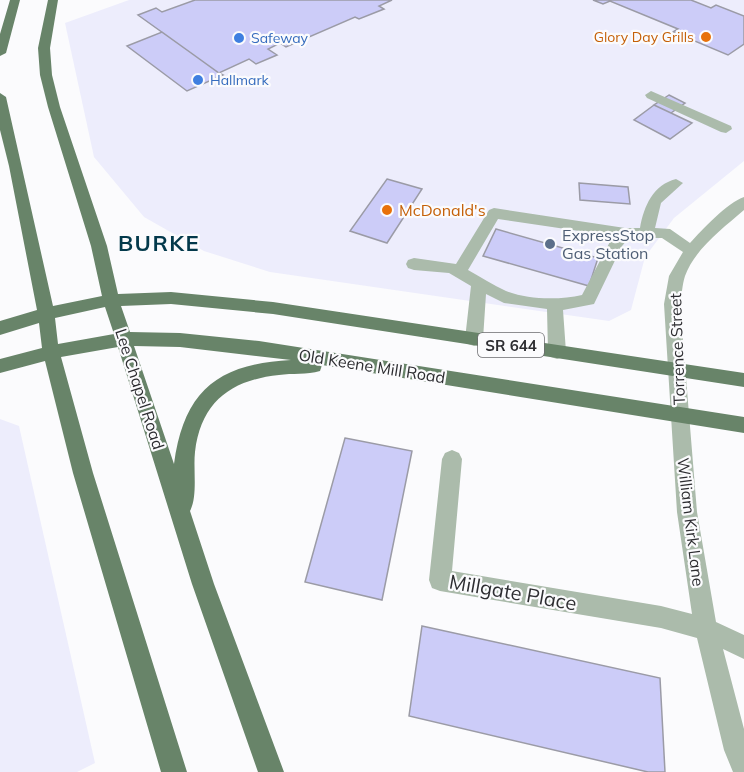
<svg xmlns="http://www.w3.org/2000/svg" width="744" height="772" viewBox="0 0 744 772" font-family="Mulish,sans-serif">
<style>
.built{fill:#ededfc}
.building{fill:#ccccf8;stroke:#9b9ba6;stroke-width:1.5}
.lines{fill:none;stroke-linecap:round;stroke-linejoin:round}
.minor{fill:#abbbab;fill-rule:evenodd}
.major{fill:#688469;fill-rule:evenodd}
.food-dot{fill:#e8710a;stroke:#fbfbfd;stroke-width:2}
.shop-dot{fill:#3f7fe0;stroke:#fbfbfd;stroke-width:2}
.service-dot{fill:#5c6f8a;stroke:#fbfbfd;stroke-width:2}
.labels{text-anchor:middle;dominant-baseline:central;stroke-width:4.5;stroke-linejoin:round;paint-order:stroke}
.far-food-label{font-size:14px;fill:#c56008;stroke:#fbfbfd;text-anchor:end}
.far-shop-label{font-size:14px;fill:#366cbe;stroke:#fbfbfd;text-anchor:start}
.shield{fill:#fbfbfd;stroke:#6b6b6e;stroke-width:1.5}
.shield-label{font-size:15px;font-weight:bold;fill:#2d2d31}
.food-label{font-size:16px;fill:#c56008;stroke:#fbfbfd;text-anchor:start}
.service-label{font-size:16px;fill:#4e5e75;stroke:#fbfbfd;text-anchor:start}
.street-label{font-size:16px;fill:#2d2d31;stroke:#fbfbfd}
.near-street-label{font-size:20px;fill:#2d2d31;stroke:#fbfbfd}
.district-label{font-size:22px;font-weight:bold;letter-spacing:1.5px;fill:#03394b;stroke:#fbfbfd}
</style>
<rect width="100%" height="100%" fill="#fbfbfd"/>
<!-- built -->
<path class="built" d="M129,0h615v161l-70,57 -29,39 -14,53 -22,11 -339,-49 -66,-21 -60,-34 -50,-60 -29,-134z
M0,419l19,7 76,337 -18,9h-77z"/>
<!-- building -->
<path class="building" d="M195,0h197l-13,6 5,3 -25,10 -4,-2 -69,30 -6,-4 -12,6 9,6 -21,9 -7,-5 -30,14 -81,-58 18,-7 6,4z
M593,0h98l20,8 5,-3 28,11v28l-16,11 -55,-23 5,-3 -68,-28 -7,3z
M162,32l57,41 4,2 -36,16 -60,-45z
M669,95l16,8 -14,10 -17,-8z
M654,105l17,8 21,10 -22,16 -36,-19z
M387,179l35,10 -35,54 -37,-12z
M579,183l49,4 2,17 -50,-4z
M496,229l102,29 -9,28 -106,-30z
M345,438l67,13 -30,149 -77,-18z
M422,626l238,52 5,94h-17l-239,-56z"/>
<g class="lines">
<!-- minor -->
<path class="minor" d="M651,91l80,35 1,3 -6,4 -5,-1 -74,-34 -2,-3z
M676,179l7,4 -22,20 -6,25 15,1 20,14c12,-13 38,-41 54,-46v13c-22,19 -49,39 -59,66 -3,9 -3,19 -5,28l17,208 19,110 28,13v24l-21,-10 21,80v43h-11l-9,-22 -27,-112 -36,-10 -221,-37 -8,-3 -3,-8 13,-121 3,-6 7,-3 7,3 3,6 -10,112 209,35 31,8 -15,-102 -13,-208 5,-28 14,-24 -21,-14h-33l-7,8 -28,58 -31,6 3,42 -3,5 -6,2 -6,-2 -3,-5 -1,-43 -43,-6 -18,-9 -3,45 -3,5 -6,2 -6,-2 -3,-5 6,-53 -22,-13 -35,-3 -6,-2 -2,-4 2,-4 6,-2 42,6 33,-54 5,-2 131,20h15c4,-22 13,-43 36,-49zM498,219l115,17 -31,59c-22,5 -54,5 -76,-4 -13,-6 -25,-14 -38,-21z"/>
<!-- major -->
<path class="major" d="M10,0h10l-14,53 -6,3v-22z
M48,0h10l-8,48 2,27 8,32 47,139 11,48 53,-2 102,10 471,71v14l-471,-73 -102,-10 -50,2 9,26 50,1 79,8 485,76v16l-422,-68 -2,6c-13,4 -28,2 -41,4 -48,5 -78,27 -84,77 -2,17 3,44 -5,59l24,73 70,188h-26l-66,-188 -74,-237 -57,10 32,116 94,299h-26l-88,-299 -28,-112 -45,12v-14l42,-11 -3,-25 -39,12v-14l37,-11 -28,-144 -9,-36v-37l6,4 47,209 49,-10 -11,-50 -43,-139 -8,-32 -2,-27zM105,307l9,27 -56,10 -3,-26zM134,346l46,1 111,13c-74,4 -107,31 -117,104z"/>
</g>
<!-- markers -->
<g class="food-dot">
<circle cx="706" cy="37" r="6"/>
<circle cx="387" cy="210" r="6"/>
</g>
<g class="shop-dot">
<circle cx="239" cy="38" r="6"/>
<circle cx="198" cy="80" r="6"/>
</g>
<circle class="service-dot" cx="550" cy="244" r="6"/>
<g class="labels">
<!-- far-food labels -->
<g class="far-food-label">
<text x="694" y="37">Glory Day Grills</text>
</g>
<!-- far-shop labels -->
<g class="far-shop-label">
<text x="251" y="38">Safeway</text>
<text x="210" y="80">Hallmark</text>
</g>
<!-- shield labels -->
<rect class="shield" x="478" y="333" width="66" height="24" rx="4.5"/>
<g class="shield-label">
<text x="511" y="345">SR 644</text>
</g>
<!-- food labels -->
<g class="food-label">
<text x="399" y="210">McDonald's</text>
</g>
<!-- service labels -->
<g class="service-label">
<text x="562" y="235">ExpressStop<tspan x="562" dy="18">Gas Station</tspan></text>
</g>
<!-- street labels -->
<g class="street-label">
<text transform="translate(677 349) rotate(-92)">Torrence Street</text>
<text transform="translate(372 366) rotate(9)">Old Keene Mill Road</text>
<text transform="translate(140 389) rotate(72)">Lee Chapel Road</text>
<text transform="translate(691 522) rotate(83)">William Kirk Lane</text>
</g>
<!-- near-street labels -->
<g class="near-street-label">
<text transform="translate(513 592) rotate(10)">Millgate Place</text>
</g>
<!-- district labels -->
<g class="district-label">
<text x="159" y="243">BURKE</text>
</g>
</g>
</svg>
